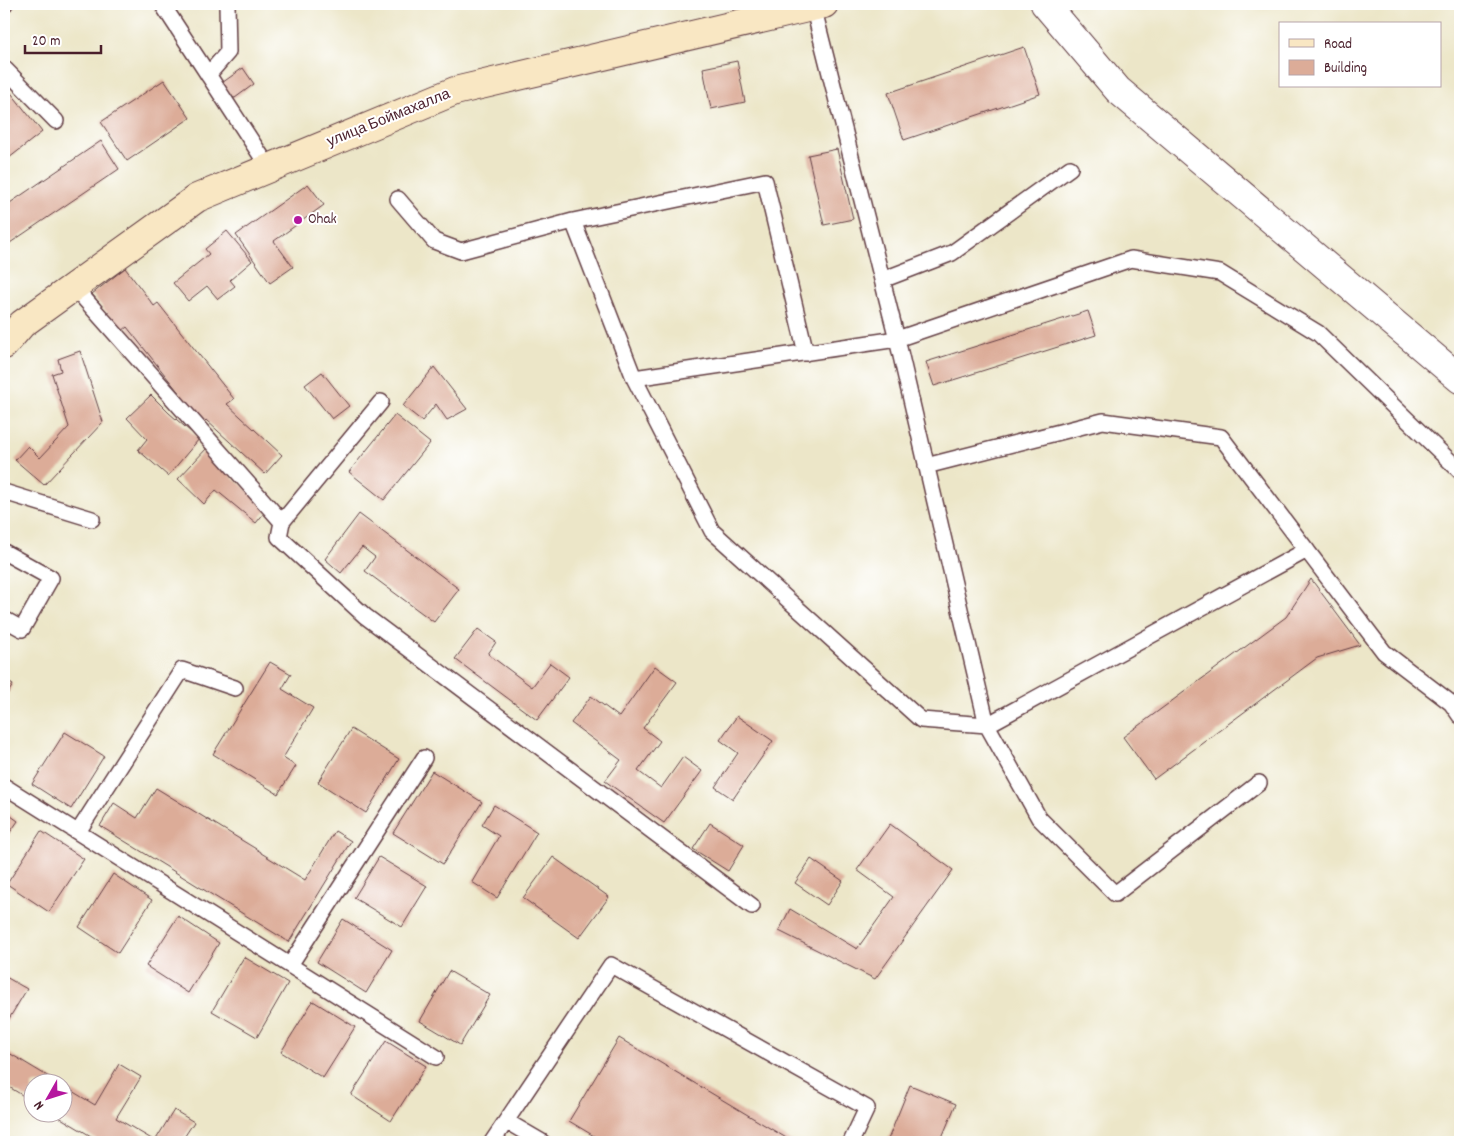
<svg xmlns="http://www.w3.org/2000/svg" width="1464" height="1146" viewBox="0 0 1464 1146" font-family="Dekko,sans-serif">
<style>
.building{fill:#dcac98}
.lines{fill:none;stroke-linecap:round;stroke-linejoin:round}
.service-casing{stroke:#623d43;stroke-width:18}
.minor-casing{stroke:#623d43;stroke-width:30}
.secondary-casing{stroke:#623d43;stroke-width:30}
.service{stroke:#fff;stroke-width:15}
.minor{stroke:#fff;stroke-width:28}
.secondary{stroke:#f9e7c3;stroke-width:28}
.poi-dot{fill:#b5179e;stroke:#fff;stroke-width:2}
.labels{text-anchor:middle;dominant-baseline:central;stroke-width:4;stroke-linejoin:round;paint-order:stroke}
.street-label{font-size:15px;fill:#4a1f2b;stroke:#fff}
.poi-label{font-size:15px;fill:#4a1f2b;stroke:#fff;text-anchor:start}
</style>
<rect width="100%" height="100%" fill="#fff"/>
<filter id="ink" filterUnits="userSpaceOnUse"><feTurbulence type="fractalNoise" baseFrequency=".02" numOctaves="2"/><feDisplacementMap in="SourceGraphic" scale="10" xChannelSelector="R" yChannelSelector="G"/><feConvolveMatrix kernelMatrix="1 2 1 2 8 2 1 2 1" color-interpolation-filters="sRGB"/></filter>
<filter id="wash" filterUnits="userSpaceOnUse"><feTurbulence type="fractalNoise" baseFrequency=".0096" numOctaves="4" result="noise"/><feDisplacementMap in="SourceGraphic" scale="20" xChannelSelector="R" yChannelSelector="G"/><feGaussianBlur stdDeviation="1.12" result="paint"/><feColorMatrix in="noise" values="0 0 0 0 0 0 0 0 0 0 0 0 0 0 0 0 0 1.4 0 .05"/><feComposite in="paint" operator="in"/></filter>
<g filter="url(#wash)">
<rect width="100%" height="100%" fill="#ece6c8"/>
<g id="blocks">
<!-- building -->
<path class="building" d="M1024,47l16,47 -136,46 -16,-47z
M737,61l8,41 -34,7 -8,-41z
M243,68l11,16 -19,14 -8,-2 -8,-11z
M164,80l26,38 -63,43 -26,-39z
M8,89l34,43 -38,30v-70z
M101,141l18,28 -115,78v-40z
M837,149l16,70 -29,6 -16,-70z
M308,184l16,21 -50,36 19,26 -23,16 -34,-48z
M227,231l25,30 -22,19 5,6 -17,13 -11,-13 -19,15 -15,-18 36,-29 -4,-5z
M125,268l29,38 4,-3 76,96 -7,5 55,51 -17,19 -59,-54 -3,3 -76,-96 -5,4 -30,-37z
M1088,311l8,24 -162,51 -8,-24z
M80,351l23,71 -59,63 -29,-25 13,-14 12,12 29,-31 -17,-53 9,-3 -3,-12z
M434,367l33,42 -20,11 -11,-16 -14,17 -19,-15z
M322,372l27,34 -17,13 -27,-34z
M151,395l18,18 30,26 -31,37 -30,-26 9,-11 -20,-21z
M395,415l35,28 -46,57 -35,-28z
M207,448l26,25 -3,3 39,31 -13,16 -40,-33 -12,14 -26,-25z
M359,514l100,75 -25,33 -69,-51 10,-14 -13,-10 -21,26 -16,-14z
M1311,579l49,66 -43,13 -163,121 -31,-42 163,-120z
M478,629l18,13 -8,12 44,33 18,-24 19,14 -32,43 -82,-61z
M270,662l21,12 -9,15 31,19 -30,50 13,8 -18,28 -65,-40z
M655,666l22,16 -34,46 17,13 -22,30 23,17 22,-31 19,14 -38,52 -59,-42 16,-21 -50,-37 20,-27 28,21z
M4,679l9,6 -9,14z
M737,716l36,25 -40,58 -18,-12 23,-34 -18,-13z
M351,729l48,30 -33,54 -48,-31z
M65,732l39,24 -33,53 -39,-25z
M432,771l50,31 -39,62 -50,-31z
M156,788l105,64v1l44,27 30,-49 16,10 -62,101 -189,-116 14,-23 23,15z
M494,805l43,27 -40,66 -25,-16 27,-46 -17,-11z
M4,811l14,10 -14,20z
M710,823l34,22 -16,26 -35,-22z
M890,824l63,46 -78,109 -96,-48 11,-22 67,40 37,-52 -37,-27z
M41,831l43,28 -35,53 -42,-28z
M379,857l48,29 -25,41 -48,-29z
M553,857l56,40 -30,41 -56,-40z
M811,859l32,22 -16,24 -32,-22z
M113,874l39,26 -34,53 -39,-26z
M178,916l41,27 -31,50 -42,-27z
M343,919l49,31 -26,43 -49,-31z
M244,957l44,26 -31,54 -45,-26z
M449,971l41,24 -30,50 -40,-24z
M4,976l23,13 -23,38z
M313,1001l42,26 -32,51 -42,-26z
M619,1038l174,104h-189l-35,-21z
M386,1041l40,25 -35,55 -40,-26z
M4,1050l50,30 6,4h-28v17l-28,-17z
M119,1064l22,13 -25,41 39,23 19,-31 20,12 -13,20h-80l-47,-28h8v-29l33,20z
M910,1085l46,19 -16,38h-53z"/>
</g>
</g>
<g filter="url(#ink)">
<use href="#blocks" fill-opacity="0" stroke="#623d43" stroke-width="1"/>
<g class="lines">
<!-- service casing -->
<g class="service-casing">
<path id="service" d="M162,4l107,164
M4,5l1,-1
M4,68l52,53
M208,75l20,-23 -1,-48
M398,199l36,42 27,10 112,-30
M882,280l70,-27 118,-85
M74,287l208,235 -3,15 86,79 387,290
M806,353l-41,-172 -192,40 61,157 78,153 209,189 66,5 320,-175
M634,378l263,-39 -84,-333
M926,466l177,-45 118,16 163,215 67,51 9,13
M4,492l88,27
M282,522l99,-120
M4,552l47,26 -29,51 -18,-10
M1259,783l-144,111 -76,-76 -52,-93 -90,-386 234,-80 89,14 98,60 142,138
M4,786l432,271
M78,832l104,-162 53,18
M290,965l134,-207
M506,1121l36,21
M492,1142l119,-177 256,143 -16,34"/>
</g>
<!-- minor casing -->
<g class="minor-casing">
<path id="minor" d="M1045,4l73,86 342,289"/>
</g>
<!-- secondary casing -->
<g class="secondary-casing">
<path id="secondary" d="M4,345l18,-21 175,-126 258,-107 369,-87"/>
</g>
<!-- service -->
<use href="#service" class="service"/>
<!-- minor -->
<use href="#minor" class="minor"/>
<!-- secondary -->
<use href="#secondary" class="secondary"/>
</g>
</g>
<!-- markers -->
<circle class="poi-dot" cx="298" cy="220" r="5"/>
<g class="labels">
<!-- street labels -->
<g class="street-label">
<text transform="translate(389 119) rotate(-22)">улица Боймахалла</text>
</g>
<!-- poi labels -->
<g class="poi-label">
<text x="308" y="220">Ohak</text>
</g>
</g>
<!-- margin -->
<rect width="1464" height="1146" fill="none" stroke="#fff" stroke-width="20"/>
<!-- legend -->
<rect x="1279" y="22" width="162" height="65" fill="#ffffff" stroke="#b7a5aa"/>
<rect x="1289" y="39" width="25" height="8" fill="#f9e7c3" stroke="#b7a5aa"/>
<text x="1324" y="48" font-size="15" fill="#4a1f2b">Road</text>
<rect x="1289" y="60" width="25" height="15" fill="#dcac98" stroke="#b7a5aa"/>
<text x="1324" y="72" font-size="15" fill="#4a1f2b">Building</text>
<!-- north arrow -->
<g transform="translate(48 1098) rotate(231)"><circle r="24" fill="#ffffff" stroke="#b7a5aa"/>
<path d="M0-4L9 19L0 12L-9 19Z" fill="#b5179e"/>
<text y="-8" font-size="14" font-weight="bold" text-anchor="middle" fill="#4a1f2b">N</text>
</g>
<!-- scale -->
<path d="M25 45v8h76v-8" fill="none" stroke="#4a1f2b" stroke-width="2.5"/>
<text x="32" y="45" font-size="15" fill="#4a1f2b" stroke="#ffffff" stroke-width="4" paint-order="stroke">20 m</text>
</svg>
